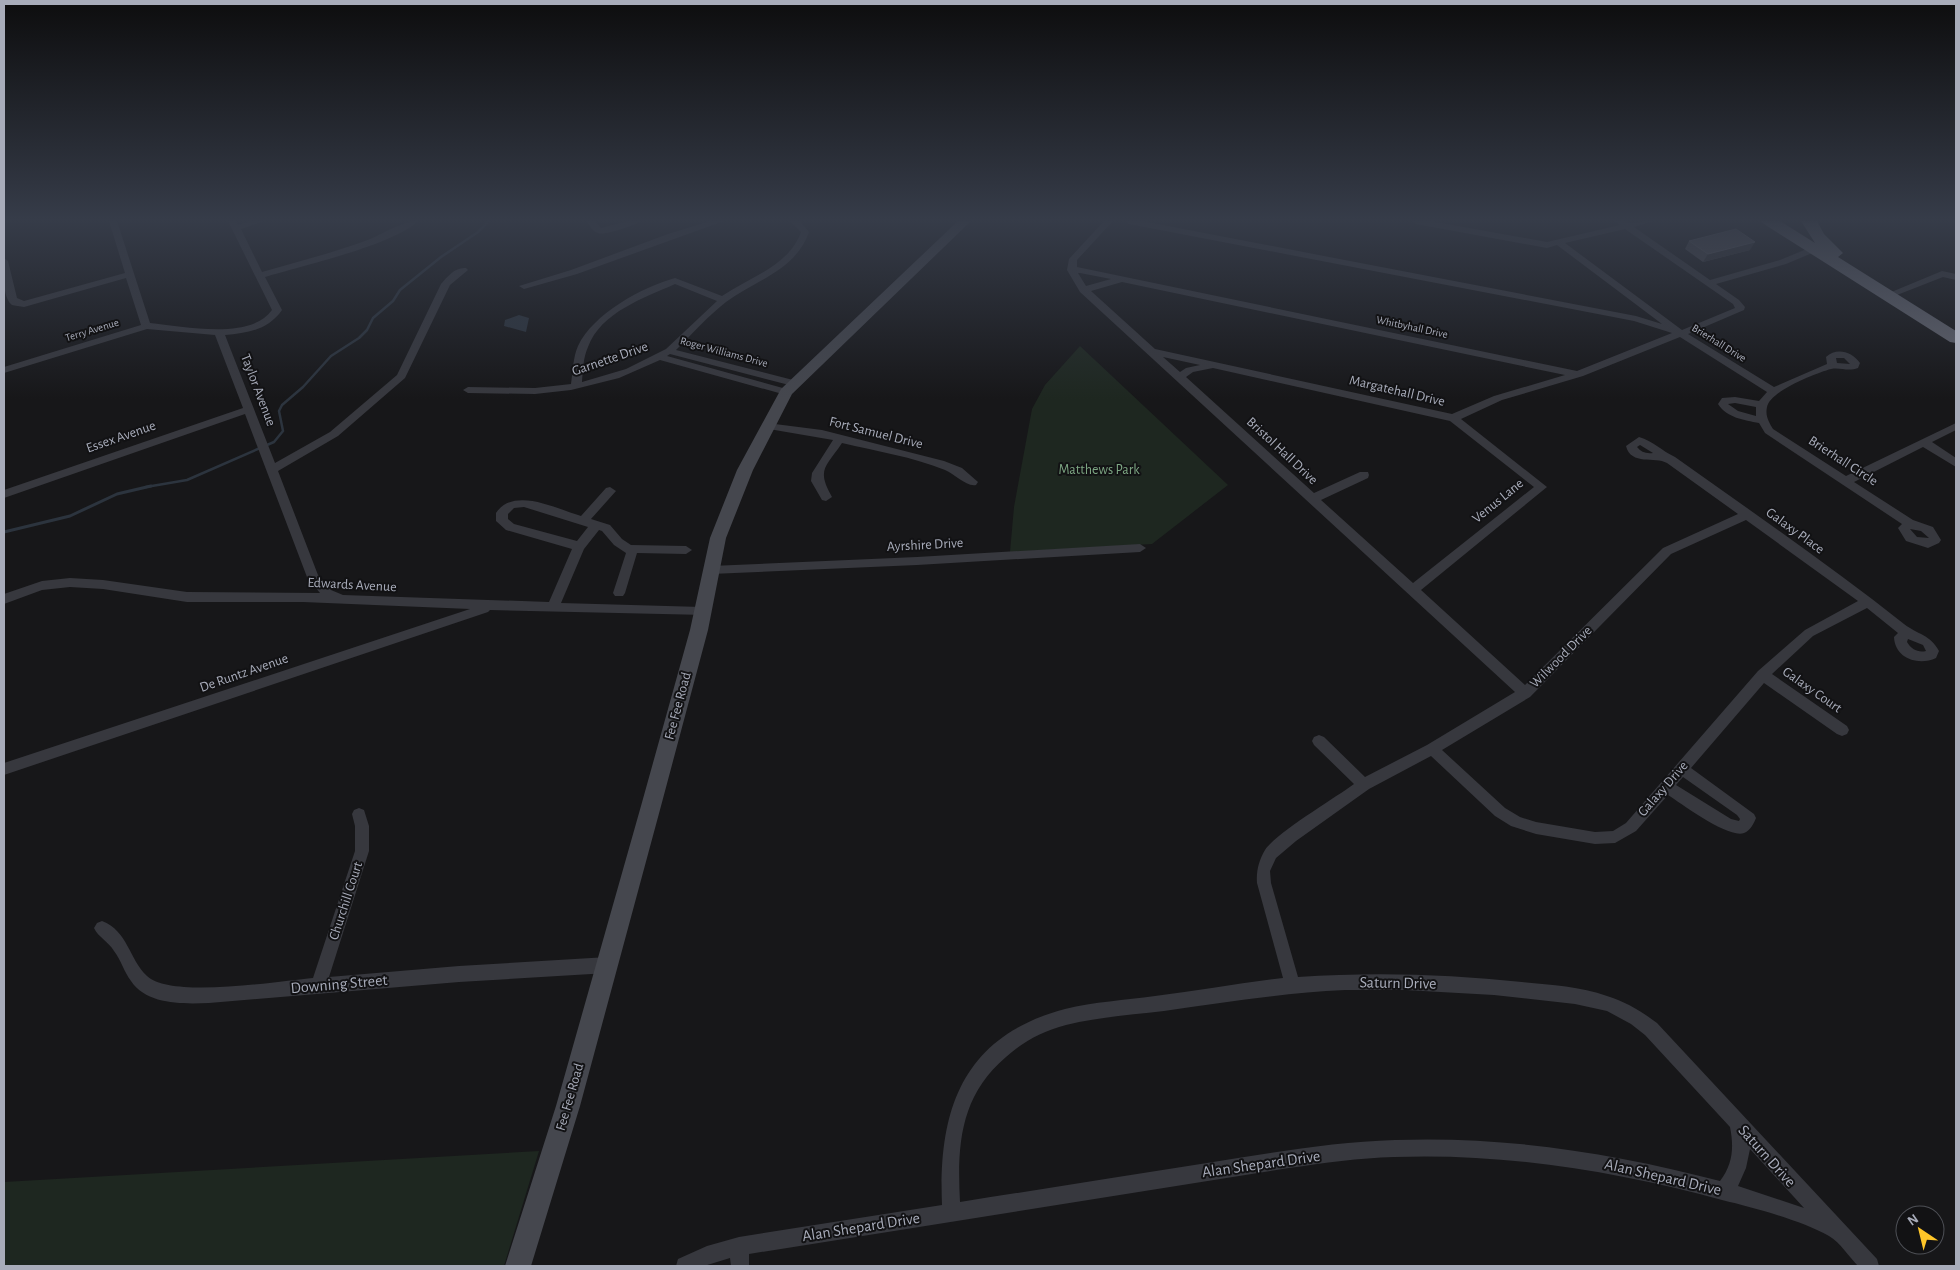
<svg xmlns="http://www.w3.org/2000/svg" width="1960" height="1270" viewBox="0 0 1960 1270" font-family="'Alegreya Sans',sans-serif">
<style>
.green{fill:#1e2720}
.water{fill:#2c343e}
.lines{fill:none;stroke-linecap:round;stroke-linejoin:round}
.stream-far1{stroke:#2c343e;stroke-width:2.5}
.stream{stroke:#2c343e;stroke-width:3}
.street{fill:#37383e;fill-rule:evenodd}
.secondary{fill:#45474e;fill-rule:evenodd}
.highway{fill:#63656f;fill-rule:evenodd}
.wall{fill:#48484e}
.shaded-wall{fill:#303034}
.building{fill:#53535a;stroke:#606169}
.labels{text-anchor:middle;dominant-baseline:central;stroke-width:4;stroke-linejoin:round;paint-order:stroke}
.far-street-label{font-size:11px;fill:#a8acba;stroke:#121214}
.street-label{font-size:14px;fill:#a8acba;stroke:#121214}
.park-label{font-size:14px;fill:#7da683;stroke:#121214}
.near-street-label{font-size:16px;fill:#a8acba;stroke:#121214}
</style>
<rect width="100%" height="100%" fill="#171719"/>
<!-- green -->
<path class="green" d="M1080,346l148,139 -76,59 -142,8 4,-45 18,-98 13,-24z
M539,1151l-35,115h-500v-84z"/>
<!-- water -->
<path class="water" d="M519,315l10,3 -3,14 -22,-6 1,-6z"/>
<g class="lines">
<!-- stream-far1 -->
<path class="stream-far1" d="M146,487l41,-7 87,-38 9,-11 -4,-20 3,-6 21,-18 28,-31 28,-18 8,-8 6,-12 20,-17 7,-11 41,-33 37,-25 11,-11"/>
<!-- stream -->
<path class="stream" d="M4,532l66,-16 47,-22 34,-8"/>
<!-- street -->
<path class="street" d="M109,221h8l33,102c33,3 100,18 122,-13l-44,-89h8l2,4 13,-4h13l-23,8 21,43c35,-10 70,-19 103,-31 17,-6 36,-20 53,-20 -24,24 -117,45 -153,56l17,33c-14,20 -34,23 -57,25l50,128 55,-31 67,-57 44,-91c7,-8 14,-17 25,-16l2,2 -18,15 -45,93 -67,58 -60,35 40,104 13,15 12,5 206,7 23,-53 -66,-19 -10,-9v-8c18,-27 61,-4 85,3l25,-28 4,-1 6,4 -25,28 19,6 12,14 9,6 55,1 6,4 -6,4 -49,-1 -12,40 -2,3h-8l-2,-3 13,-40 -12,-8 -12,-14 -3,-1 -15,19 -23,54 141,4 4,2 2,3 -2,3 -216,-5 -2,2 -484,163v-12l466,-154 -167,-7h-116l-84,-13 -33,-2 -28,3 -38,14v-10l38,-13 28,-3 33,2 84,12 133,1 -13,-16 -62,-163 -241,84v-8l239,-82 -28,-73 -68,-6 -143,44v-6l137,-42 -15,-47 -102,29c-4,-1 -9,-1 -12,-2 -10,-7 -9,-36 -8,-47l4,3 9,37 7,3 101,-28zM524,507l64,20 -11,14 -63,-17 -6,-5v-5l6,-6z
M587,221h8l6,7 27,-7h13c-5,4 -37,15 -43,12 -5,-1 -9,-8 -11,-12z
M710,221h14l-147,53 -53,15 -5,-3 52,-16 97,-36z
M790,221h10l9,11c-13,38 -53,48 -83,70 -18,14 -34,32 -50,48l121,31v4l-4,1 -123,-32 -3,2 123,34v4l-4,1 -126,-35 -41,18 -48,12 -36,4 -67,-1 -5,-3 5,-3 67,1 36,-4c2,-13 2,-27 7,-38 15,-32 64,-59 97,-68l47,18c28,-19 67,-30 79,-64zM675,284l42,17 -51,48 -40,20 -44,13c1,-12 1,-24 6,-35 13,-35 56,-49 87,-63z
M1104,221h9l-36,39v7l500,104 95,-38 -38,-12 -505,-97 -4,-3h17l494,95 26,8 -105,-79 -10,3 -131,-24 -4,-3h18l117,21 73,-17 -5,-4h10l3,2 25,-2 -19,6 76,53 70,-20 34,-14 4,3 -1,2 -31,13 -70,20 23,16 6,7 -1,3 -56,24 86,53 53,-23 -1,-7c11,-10 26,-5 34,6l-2,5c-10,4 -18,-1 -27,1 -15,4 -61,22 -64,38 -2,9 2,15 6,22l73,47 110,-53v7l-24,12 24,16v9l-33,-20 -69,35 59,38 20,7 8,13 -2,3 -11,5 -22,-7 -8,-13 4,-4 -137,-91 -6,-10c-15,-3 -32,-5 -41,-19l4,-6 13,-1 24,4 8,-9 -87,-55 -97,39 -81,24 -41,19 86,68 -126,103 104,95 138,-137 75,-34 -71,-51c-12,-7 -36,3 -41,-17l13,-9c14,4 23,14 36,20 77,55 155,108 229,167 14,11 26,10 35,27l-3,7c-17,8 -41,1 -42,-21l4,-4 -31,-25 -54,28 -41,38 75,52 2,4 -2,4 -5,2 -5,-2 -73,-51 -73,85 63,46 2,4c-2,5 -6,13 -12,15 -15,6 -62,-29 -76,-38l-32,36 -21,12 -20,1 -59,-10 -25,-8 -16,-10 -64,-60 -62,33 -73,52 -20,17 -6,13 1,12 27,94c75,-5 149,-3 224,5 28,3 58,4 85,14 19,6 34,15 50,27l220,236 2,7h-21c-9,-9 -18,-24 -29,-30 -29,-16 -74,-28 -107,-36 -106,-29 -217,-47 -328,-43 -35,1 -70,6 -105,11l-540,86v12h-18l-1,-8 -26,8h-28l2,-7 29,-13 32,-9 203,-32c-4,-96 21,-169 123,-196 29,-7 60,-9 90,-13 43,-5 85,-13 128,-18l-26,-95c-1,-12 2,-23 8,-33 11,-17 70,-52 89,-66l-40,-39 -2,-4 2,-4 5,-2 5,2 41,40 62,-32 88,-53 -435,-400 -13,-22 2,-11zM1625,229l108,75 2,4 -53,22 -117,-87zM1078,273h2l31,6 -25,7zM1122,282l443,93 -71,21 -42,18 -297,-65 -64,-58zM1163,357l37,8 -14,3 -6,4zM1836,358h8l6,6 -13,-1zM1213,368l237,53 84,66 -121,96 -92,-83 47,-22 1,-3 -1,-3h-8l-46,21 -128,-116 7,-5zM1735,403l21,4v9l-18,-5 -10,-7zM1640,445l13,8c-7,1 -12,-1 -16,-6zM1746,520l112,81 -53,29 -47,41 -132,152 -13,8 -18,1 -59,-10 -16,-5 -15,-9 -63,-58 88,-53 141,-143zM1910,529l11,2 8,7 -12,-1zM1908,639l15,6 3,6c-8,2 -15,-2 -19,-9zM1683,777l54,38 3,4 -1,2 -8,-2 -55,-34zM1345,990h60l89,5 81,9 32,7 24,13 14,11 85,92c4,20 3,37 -10,54 -106,-28 -215,-45 -325,-41 -63,2 -125,13 -188,23 -82,13 -165,26 -247,39 -3,-57 0,-106 46,-145 18,-16 37,-26 60,-32 32,-8 65,-10 98,-14 61,-9 120,-18 181,-21zM1750,1149l54,59 -66,-22 8,-18z
M1942,271l14,3v6l-13,-3 -46,18 -3,1 -5,-3z
M767,423l55,7 122,31 18,7 16,14 -2,3c-10,2 -21,-11 -31,-15 -32,-13 -69,-19 -103,-27 -16,24 -26,26 -10,54l-6,4 -4,-1 -11,-19 1,-8 21,-33 -70,-12 -1,-2z
M1140,544l6,4 -6,4 -223,13 -206,9 -6,-4 6,-4 206,-9z
M359,808l5,2 5,16v25l-40,126 130,-11 149,-9 6,3 2,5 -2,5 -6,3 -149,9 -250,21c-26,1 -62,2 -78,-22 -7,-9 -10,-21 -17,-30 -5,-9 -16,-14 -20,-23l3,-5 5,-2c26,10 27,38 45,55 24,23 132,5 166,2l42,-127v-25l-3,-12 2,-4z"/>
<!-- secondary -->
<path class="secondary" d="M958,221h13l-179,173 -39,76 -27,68 -18,92 -47,176 -81,300 -49,160h-26l51,-160 85,-300 49,-176 20,-92 27,-68 44,-81z"/>
<!-- highway -->
<path class="highway" d="M1761,221h19l35,22 -14,-22h16l7,13 19,19 -5,4 118,74v12l-6,-1 -186,-118z"/>
</g>
<!-- wall -->
<path class="wall" d="M1689,241l61,9 -47,12 -18,-13z"/>
<!-- shaded-wall -->
<path class="shaded-wall" d="M1755,242l-5,8 -47,12 5,-8z"/>
<!-- building -->
<path class="building" d="M1736,229l19,13 -47,12 -19,-13z"/>
<!-- sky -->
<linearGradient id="sky" x2="0" y2="1"><stop stop-color="#0d0d0e"/><stop offset="0.55" stop-color="#363c49"/><stop offset="1" stop-color="#363c49" stop-opacity="0"/></linearGradient>
<rect width="1960" height="399" fill="url(#sky)"/>
<g class="labels">
<!-- far-street labels -->
<g class="far-street-label">
<text transform="translate(1412 327) rotate(12)">Whitbyhall Drive</text>
<text transform="translate(92 330) rotate(-17)">Terry Avenue</text>
<text transform="translate(1719 343) rotate(32)">Brierhall Drive</text>
<text transform="translate(724 352) rotate(15)">Roger Williams Drive</text>
</g>
<!-- street labels -->
<g class="street-label">
<text transform="translate(610 359) rotate(-19)">Garnette Drive</text>
<text transform="translate(258 390) rotate(69)">Taylor Avenue</text>
<text transform="translate(1397 391) rotate(13)">Margatehall Drive</text>
<text transform="translate(876 433) rotate(14)">Fort Samuel Drive</text>
<text transform="translate(121 437) rotate(-19)">Essex Avenue</text>
<text transform="translate(1282 451) rotate(43)">Bristol Hall Drive</text>
<text transform="translate(1843 461) rotate(33)">Brierhall Circle</text>
<text transform="translate(1498 501) rotate(-39)">Venus Lane</text>
<text transform="translate(1795 531) rotate(36)">Galaxy Place</text>
<text transform="translate(925 545) rotate(-3)">Ayrshire Drive</text>
<text transform="translate(352 585) rotate(3)">Edwards Avenue</text>
<text transform="translate(1561 657) rotate(-45)">Wilwood Drive</text>
<text transform="translate(244 673) rotate(-19)">De Runtz Avenue</text>
<text transform="translate(1812 690) rotate(35)">Galaxy Court</text>
<text transform="translate(678 706) rotate(-75)">Fee Fee Road</text>
<text transform="translate(1663 789) rotate(-49)">Galaxy Drive</text>
<text transform="translate(346 901) rotate(-72)">Churchill Court</text>
<text transform="translate(570 1097) rotate(-74)">Fee Fee Road</text>
</g>
<!-- park labels -->
<g class="park-label">
<text x="1099" y="470">Matthews Park</text>
</g>
<!-- near-street labels -->
<g class="near-street-label">
<text transform="translate(1398 983) rotate(1)">Saturn Drive</text>
<text transform="translate(339 984) rotate(-5)">Downing Street</text>
<text transform="translate(1767 1156) rotate(48)">Saturn Drive</text>
<text transform="translate(1261 1164) rotate(-8)">Alan Shepard Drive</text>
<text transform="translate(1663 1177) rotate(13)">Alan Shepard Drive</text>
<text transform="translate(861 1227) rotate(-9)">Alan Shepard Drive</text>
</g>
</g>
<!-- border -->
<rect width="1960" height="1270" fill="none" stroke="#a8acba" stroke-width="10"/>
<!-- north arrow -->
<g transform="translate(1920 1230) rotate(325)"><circle r="24" fill="#121214" stroke="#4e5056"/>
<path d="M0-4L9 19L0 12L-9 19Z" fill="#ffc629"/>
<text y="-8" font-size="14" font-weight="bold" text-anchor="middle" fill="#a8acba">N</text>
</g>
</svg>
